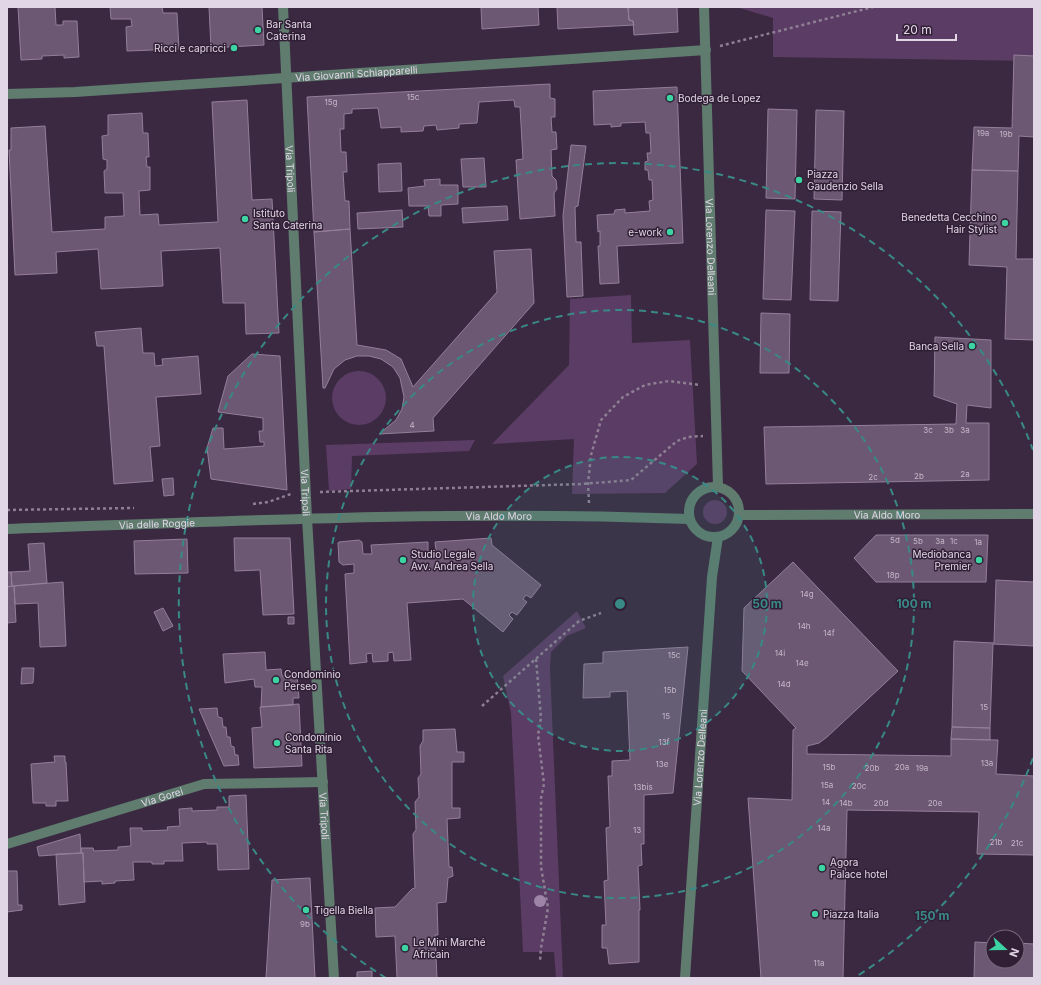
<svg xmlns="http://www.w3.org/2000/svg" width="1041" height="985" viewBox="0 0 1041 985" font-family="Inter,sans-serif">
<style>
.green{fill:#5b3c65}
.building{fill:#6c5872;stroke:#947e9a}
.lines{fill:none;stroke-linecap:round;stroke-linejoin:round}
.path{stroke:#8e7f93;stroke-width:2.5;stroke-dasharray:3 3;stroke-linecap:butt}
.minor{stroke:#5f7c6f;stroke-width:10}
.tree{fill:#9e84a7}
.ring{fill:none;stroke:#398986;stroke-width:2;stroke-dasharray:7 5}
.poi-dot{fill:#3dd4a3;stroke:#311f36;stroke-width:1.5}
.labels{text-anchor:middle;dominant-baseline:central;stroke-width:3;stroke-linejoin:round;paint-order:stroke}
.number-label{font-size:8px;fill:#c4b6c8}
.poi-label{font-size:10px;fill:#e1d6e5;stroke:#311f36;text-anchor:start}
.street-label{font-size:10px;fill:#e1d6e5;stroke:#311f36}
.centre{fill:#398986;stroke:#311f36;stroke-width:2}
.ring-label{font-size:12px;text-anchor:middle;font-weight:bold;fill:#398986;stroke:#311f36;stroke-width:3;stroke-linejoin:round;paint-order:stroke}
</style>
<rect width="100%" height="100%" fill="#3b2941"/>
<!-- green -->
<path class="green" d="M736,7h298v54l-261,-4v-39z
M631,295l1,48 58,-3 7,124 -32,29 -93,1 2,-55 -82,5 77,-79 1,-66z
M332 398a27 27 0 1 1 54 0a27 27 0 1 1-54 0Z
M475,440l-6,11 -117,5 -1,33 -22,2 -3,-46z
M703 512a12 12 0 1 1 24 0a12 12 0 1 1-24 0Z
M577,611l9,17 -19,8 -16,16 -1,16 13,310h-7l-2,-26h-31l-12,-239 -8,-37z"/>
<!-- building -->
<path class="building" d="M18,7h37l1,18h7v-4h14l2,36 -15,1v-3l-22,1v3l-21,1z
M110,7h52l1,6h14l2,36 -52,2 -1,-24 6,-1 -1,-7h-20z
M209,7h53l2,38 -53,3z
M481,7h57l1,18 -57,4z
M557,7h76l-5,1 1,12 4,1 1,4 -76,4z
M633,7h44l1,25 -44,3 -1,-14 -4,-1 -1,-12z
M1014,55l20,1v81l-15,-1 -1,35 -46,-1 2,-43 38,1z
M550,84v14l5,1v18h-4l1,15h4l1,17 -6,1 1,26 4,4 1,9 -3,4 1,23 -35,3 -4,-59 7,-1 -3,-52h-5l-1,-7 -35,2 -2,21 -18,1v4l-22,2 -1,-5 -12,1 -1,5 -22,1v-5l-20,1 -3,-20 -26,1v4l-8,1v15h-4l1,23h5l1,20h-4l2,29h4l1,28 -36,3 -7,-135z
M677,87l6,156 -66,3 2,37 -19,1 -2,-38h2v-15l-2,1 -1,-17 17,-1 1,-4 10,-1v4l25,-2 -1,-10 4,-1 -1,-20h-3l-1,-10h-3v-8l3,-1 -1,-8h4l-1,-20h-4l-1,-11 -24,1v3l-10,1v-3l-17,1 -1,-34z
M247,100l5,100 20,-1 7,134 -33,1 -1,-31h-22l-3,-55 -59,3 2,35 -62,3 -3,-40 -42,3 1,21 -42,2 -6,-125h2v-22l34,-2 7,106 53,-3v-12l19,-1 -1,-23h-18l-1,-22 3,-2v-9l-4,-1 -1,-23 6,-1v-20l34,-2 1,20h5l1,24h-3l1,10h3v23l-11,1 1,24 18,-1 1,11 59,-3 -6,-120z
M768,109l29,1 -2,89 -29,-1z
M816,110l28,1 -2,89 -28,-1z
M571,145l15,1 -8,60 -3,1 1,35h5l2,54 -16,1 -4,-81z
M484,158l2,29h-23l-2,-28z
M401,163l1,28 -23,1 -1,-28z
M972,170l46,1 -2,88h18v81l-29,-1 2,-72 -38,-2z
M440,179v6h18v19l-17,1v11h-12l-1,-10h-19l-1,-18 17,-2 -1,-6z
M507,206l1,14 -45,3 -1,-15z
M402,210l1,17 -45,2 -1,-16z
M766,210l29,1 -4,89 -28,-1z
M812,211l29,1 -3,89 -28,-1z
M350,229l7,116 29,5 15,9 12,28 84,-95 -3,-41 37,-2 3,54 -101,115 1,13 -55,3 17,-14 6,-11 2,-12 -4,-19 -7,-11 -12,-8 -12,-3h-12l-12,4 -11,9 -9,19h-2l-9,-156z
M761,313l29,1 -1,59h-29z
M141,328l2,25h11l1,13 8,-1 -1,-6 36,-3 3,38 -45,3 4,49 -10,1 3,34 -39,3 -10,-138h-7l-2,-14z
M935,337l56,3v68l-24,-3 -1,18h23v57l-223,4 -2,-57 192,-3 1,-20 -23,-8z
M252,354l28,2 7,134 -76,-11 -4,-31 6,-20h10l1,21 40,-3v-4h-4l-1,-11h4v-13l-45,-6 10,-36z
M173,478l1,17 -10,1 -2,-17z
M876,535h112l-2,47h-110l-22,-24z
M234,538h56l4,76 -31,1 -3,-45 -25,1z
M491,538l1,7 49,40 -10,13 -5,-3 -3,4 4,3 -10,13 -5,-3 -3,3 4,4 -10,13 -40,-33 -56,4 4,57 -17,1 -1,-9 -5,1v8l-15,1 -1,-9 -6,1 1,8 -17,2 -5,-90 9,-1v-9l-11,1 -4,-3 -1,-19 1,-1 20,-2 3,2 1,12h9l-1,-9 57,-3v9l8,-1 -1,-8z
M187,539l1,34 -53,1 -1,-33z
M44,543l3,40 -35,3 -1,-14 19,-1 -2,-27z
M793,562l105,109 -71,66 -8,6 -12,3v8l144,2v-17l47,1 -2,34 38,2v79l-57,-1 2,-42 -132,-2 -4,168h-82l-13,-180 44,2 1,-70 3,-2 -54,-57 2,-63z
M7,572h4l1,14 -5,1z
M996,580l38,2v64l-41,-2 -3,84 -38,-1 2,-86 40,2z
M63,582l3,64 -26,1 -2,-44 -23,1 -1,-18z
M14,586l2,36 -9,1v-36z
M163,608l10,18 -10,5 -9,-19z
M288,617h6v7h-6z
M688,647l-15,146 -29,2v49h-3l1,21 -4,1 2,44h-1v52l-30,2 -2,-16h-5v-23h4l-2,-44 4,-1 -2,-52 4,-1 -2,-51h4v-15l18,-1 -3,-69 -17,1v5l-27,1 1,-34 19,-1v-11z
M265,652l1,18 15,-1 1,7 15,-1 2,23h-6v7l-32,2 1,-20h-7l-1,-8 -29,4 -2,-29z
M22,668h12l-1,15 -12,1z
M299,704l3,62 -48,2 -2,-40 10,-1 -2,-20z
M217,708l1,9 4,1 1,9h3l1,10h3l1,9 3,1 1,8h3l1,10 -15,1 -25,-57z
M952,727l38,1v12l-39,-1z
M455,729l2,23h7v10h-12v46h8v10l-13,1 2,48h3l1,9 -5,2 -2,24 -9,1 1,32h-3l2,43h-40l-2,-42 -19,1 -1,-29 20,-1 17,-18 3,-1 -2,-54 3,-4 -1,-28 4,-5 -1,-19 3,-4 -1,-28 3,-5v-11z
M54,756h11v6h1l2,39h-12v5h-10v-3h-13l-2,-39 24,-2z
M246,795l3,74 -31,1 -1,-26h-10v-2l-25,1 1,18h-19v3h-12v-2h-19l1,18 -19,1v2l-13,1v-3l-18,1 -1,-29h-2v-5h12l1,3 24,-1v-3l13,-1 -1,-18h12v3l26,-1 -1,-3 13,-1 -1,-17 13,-1v3l25,-1v-3h12v-11z
M80,834l1,19 -42,3 -2,-9z
M83,853l2,49 -26,3 -3,-51z
M7,871h10l1,34h4v5l-15,2z
M310,878l5,100h-49l6,-98z
M975,942l18,1v18h24v-18l17,1v34h-60z
M372,971v7h-15v-6z"/>
<g class="lines">
<!-- path -->
<path class="path" d="M720,46l153,-39
M320,492l262,-8 49,-4 46,-39 11,-4 15,-1
M589,503l-1,-19 3,-29 10,-35 22,-23 22,-12 24,-4 31,4
M253,504l15,-2 23,-8
M7,510l127,-2
M536,659l5,59 -3,17 6,49 -3,14v69l7,41 -7,40 -1,13
M482,706l97,-85 22,-8"/>
<!-- minor -->
<g class="minor">
<path id="s1" d="M283,7l24,511 27,460"/>
<path id="s2" d="M704,7l14,479"/>
<path id="s3" d="M7,94l68,-2 631,-42"/>
<circle cx="714" cy="512" r="25"/>
<path id="s4" d="M739,515l295,-1"/>
<path id="s5" d="M7,529c227,-8 455,-19 682,-10"/>
<path id="s6" d="M7,844l197,-60 119,-2"/>
<path id="s7" d="M685,978l27,-401 6,-40"/>
</g>
</g>
<!-- trees -->
<circle class="tree" cx="540" cy="901" r="6"/>
<!-- distance rings -->
<circle cx="620" cy="604" r="147" fill="#398986" fill-opacity=".12"/>
<g class="ring">
<circle cx="620" cy="604" r="147"/>
<circle cx="620" cy="604" r="294"/>
<path d="M1033 758A441 441 0 0 1 854 978M386 978A441 441 0 1 1 1033 450"/>
</g>
<!-- markers -->
<g class="poi-dot">
<circle cx="258" cy="30" r="4"/>
<circle cx="234" cy="48" r="4"/>
<circle cx="670" cy="98" r="4"/>
<circle cx="799" cy="180" r="4"/>
<circle cx="245" cy="219" r="4"/>
<circle cx="1005" cy="223" r="4"/>
<circle cx="670" cy="232" r="4"/>
<circle cx="972" cy="346" r="4"/>
<circle cx="403" cy="560" r="4"/>
<circle cx="979" cy="560" r="4"/>
<circle cx="276" cy="680" r="4"/>
<circle cx="277" cy="743" r="4"/>
<circle cx="822" cy="868" r="4"/>
<circle cx="306" cy="910" r="4"/>
<circle cx="815" cy="914" r="4"/>
<circle cx="405" cy="948" r="4"/>
</g>
<g class="labels">
<!-- number labels -->
<g class="number-label">
<text x="413" y="97">15c</text>
<text x="331" y="102">15g</text>
<text x="983" y="133">19a</text>
<text x="1006" y="134">19b</text>
<text x="412" y="425">4</text>
<text x="928" y="430">3c</text>
<text x="949" y="430">3b</text>
<text x="965" y="430">3a</text>
<text x="965" y="474">2a</text>
<text x="919" y="476">2b</text>
<text x="873" y="477">2c</text>
<text x="895" y="540">5d</text>
<text x="918" y="541">5b</text>
<text x="940" y="541">3a</text>
<text x="954" y="541">1c</text>
<text x="978" y="542">1a</text>
<text x="893" y="575">18p</text>
<text x="807" y="594">14g</text>
<text x="804" y="626">14h</text>
<text x="829" y="633">14f</text>
<text x="780" y="653">14i</text>
<text x="674" y="655">15c</text>
<text x="802" y="663">14e</text>
<text x="784" y="684">14d</text>
<text x="670" y="690">15b</text>
<text x="984" y="707">15</text>
<text x="666" y="716">15</text>
<text x="664" y="742">13f</text>
<text x="987" y="763">13a</text>
<text x="662" y="764">13e</text>
<text x="829" y="767">15b</text>
<text x="902" y="767">20a</text>
<text x="872" y="768">20b</text>
<text x="922" y="768">19a</text>
<text x="827" y="785">15a</text>
<text x="859" y="786">20c</text>
<text x="643" y="787">13bis</text>
<text x="826" y="802">14</text>
<text x="846" y="803">14b</text>
<text x="881" y="803">20d</text>
<text x="935" y="803">20e</text>
<text x="824" y="828">14a</text>
<text x="637" y="830">13</text>
<text x="996" y="842">21b</text>
<text x="1017" y="843">21c</text>
<text x="305" y="924">9b</text>
<text x="819" y="963">11a</text>
</g>
<!-- poi labels -->
<g class="poi-label">
<text x="266" y="24">Bar Santa<tspan x="266" dy="12">Caterina</tspan></text>
<text x="226" y="48" text-anchor="end">Ricci e capricci</text>
<text x="678" y="98">Bodega de Lopez</text>
<text x="807" y="174">Piazza<tspan x="807" dy="12">Gaudenzio Sella</tspan></text>
<text x="253" y="213">Istituto<tspan x="253" dy="12">Santa Caterina</tspan></text>
<text x="997" y="217" text-anchor="end">Benedetta Cecchino<tspan x="997" dy="12">Hair Stylist</tspan></text>
<text x="662" y="232" text-anchor="end">e-work</text>
<text x="964" y="346" text-anchor="end">Banca Sella</text>
<text x="411" y="554">Studio Legale<tspan x="411" dy="12">Avv. Andrea Sella</tspan></text>
<text x="971" y="554" text-anchor="end">Mediobanca<tspan x="971" dy="12">Premier</tspan></text>
<text x="284" y="674">Condominio<tspan x="284" dy="12">Perseo</tspan></text>
<text x="285" y="737">Condominio<tspan x="285" dy="12">Santa Rita</tspan></text>
<text x="830" y="862">Agora<tspan x="830" dy="12">Palace hotel</tspan></text>
<text x="314" y="910">Tigella Biella</text>
<text x="823" y="914">Piazza Italia</text>
<text x="413" y="942">Le Mini Marché<tspan x="413" dy="12">Africain</tspan></text>
</g>
<!-- street labels -->
<g class="street-label">
<text stroke="none"><textPath href="#s3" startOffset="350">Via Giovanni Schiapparelli</textPath></text>
<text stroke="none"><textPath href="#s1" startOffset="162">Via Tripoli</textPath></text>
<text stroke="none"><textPath href="#s2" startOffset="240">Via Lorenzo Delleani</textPath></text>
<text stroke="none"><textPath href="#s1" startOffset="486">Via Tripoli</textPath></text>
<text stroke="none"><textPath href="#s4" startOffset="148">Via Aldo Moro</textPath></text>
<text stroke="none"><textPath href="#s5" startOffset="492">Via Aldo Moro</textPath></text>
<text stroke="none"><textPath href="#s5" startOffset="150">Via delle Roggie</textPath></text>
<text stroke="none"><textPath href="#s7" startOffset="221">Via Lorenzo Delleani</textPath></text>
<text stroke="none"><textPath href="#s6" startOffset="162">Via Gorei</textPath></text>
<text stroke="none"><textPath href="#s1" startOffset="810">Via Tripoli</textPath></text>
</g>
</g>
<circle cx="620" cy="604" r="6" class="centre"/>
<g class="ring-label">
<text x="767" y="608">50 m</text>
<text x="914" y="608">100 m</text>
<text x="932" y="920">150 m</text>
</g>
<!-- border -->
<rect width="1041" height="985" fill="none" stroke="#e1d6e5" stroke-width="16"/>
<!-- north arrow -->
<g transform="translate(1005 949) rotate(111)"><circle r="19" fill="#311f36" stroke="#77687c"/>
<path d="M0-3L7 15L0 10L-7 15Z" fill="#3dd4a3"/>
<text y="-6" font-size="11" font-weight="bold" text-anchor="middle" fill="#e1d6e5">N</text>
</g>
<!-- scale -->
<path d="M897 34v6h59v-6" fill="none" stroke="#e1d6e5" stroke-width="2"/>
<text x="903" y="34" font-size="12" fill="#e1d6e5" stroke="#311f36" stroke-width="3" paint-order="stroke">20 m</text>
</svg>
